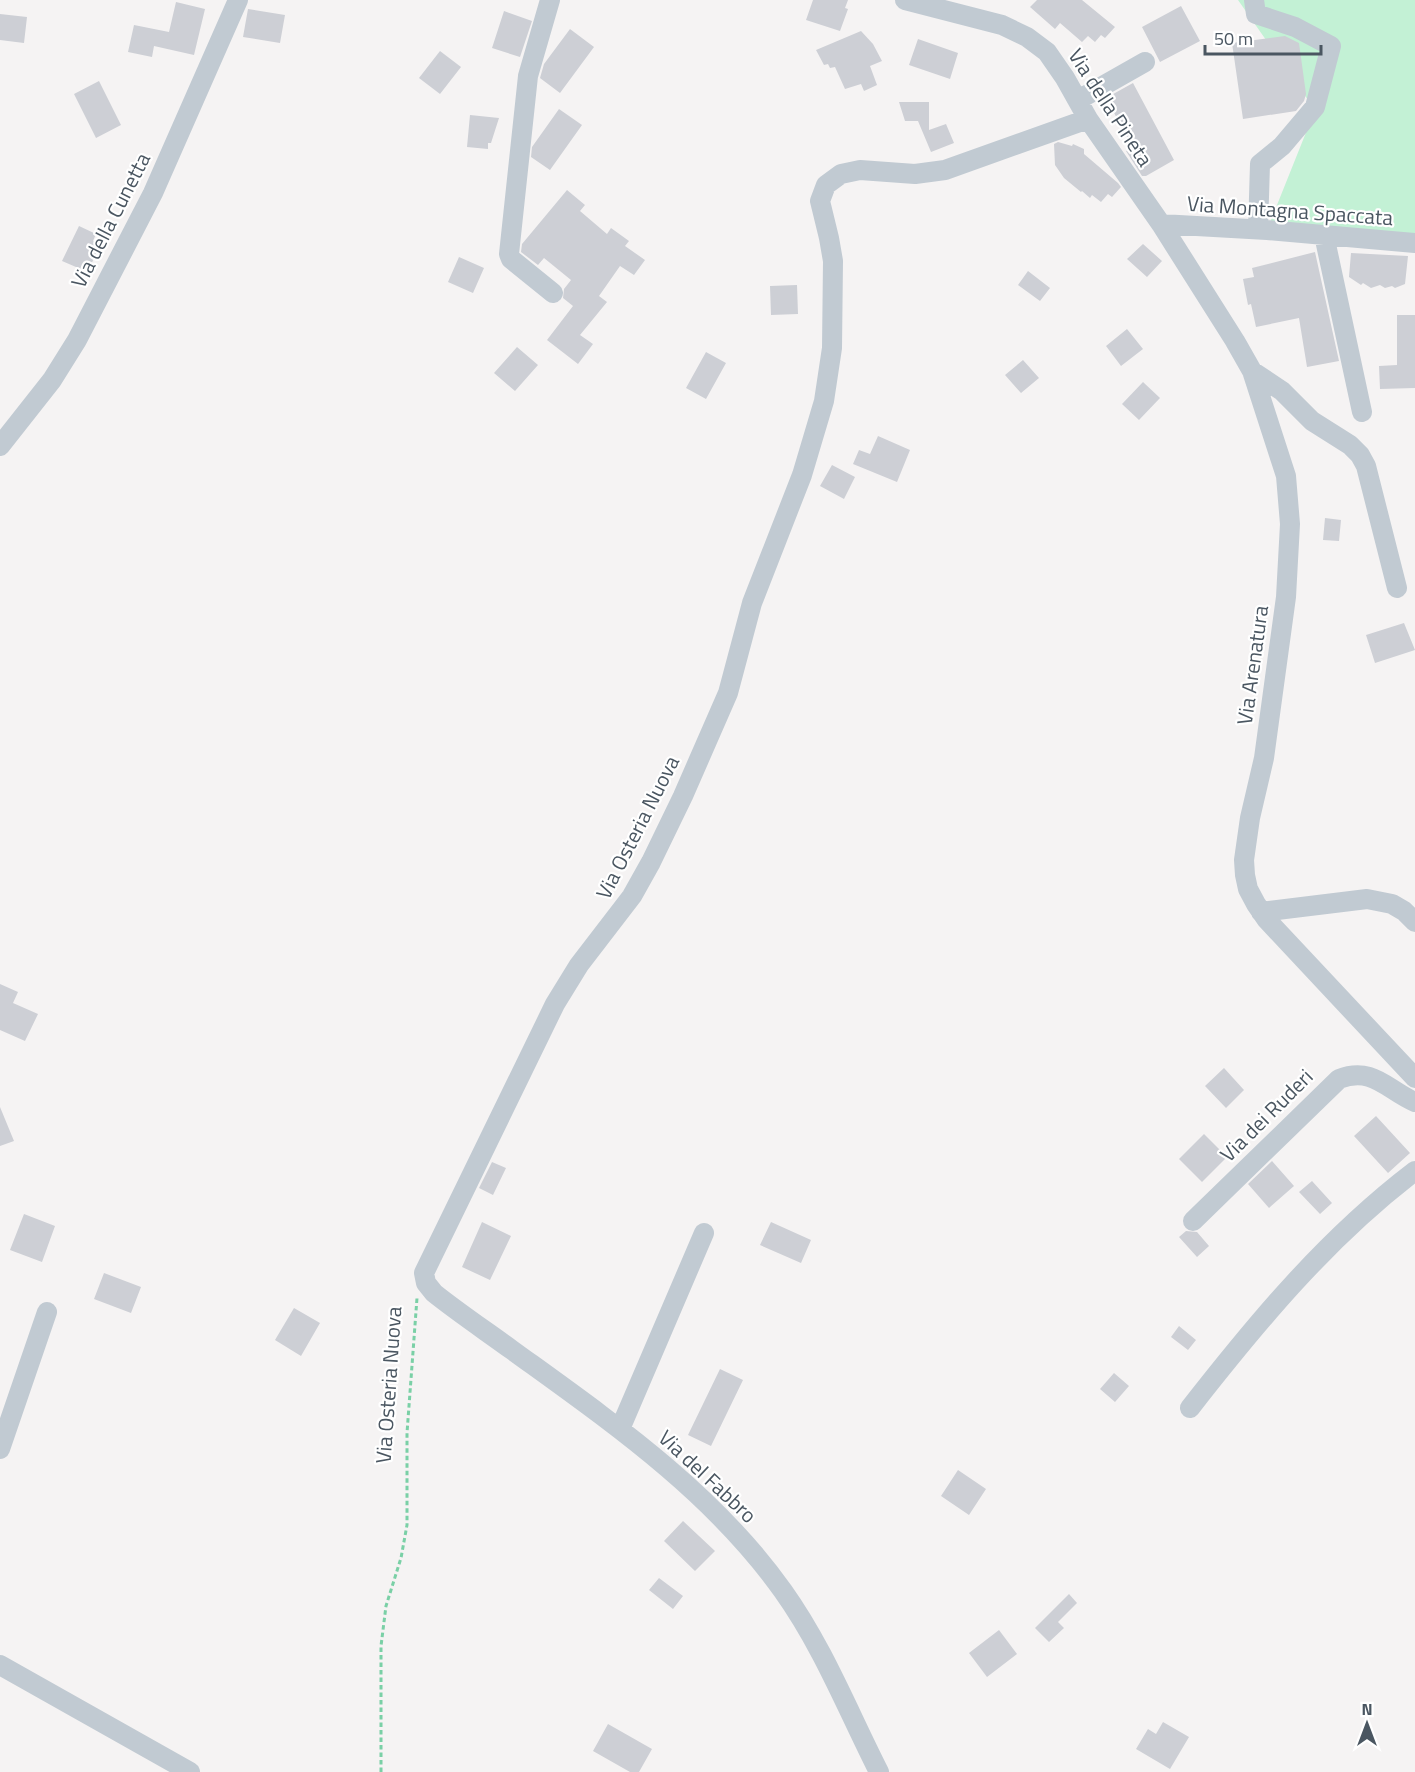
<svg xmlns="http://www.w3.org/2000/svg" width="1415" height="1772" viewBox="0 0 1415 1772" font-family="'Titillium Web',sans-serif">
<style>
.green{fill:#c3f1d5}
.building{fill:#cdcfd5}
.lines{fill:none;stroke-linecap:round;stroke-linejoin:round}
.path{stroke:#7ad0a6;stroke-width:3;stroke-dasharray:4.5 3;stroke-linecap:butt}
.minor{stroke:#c1cad2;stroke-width:20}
.labels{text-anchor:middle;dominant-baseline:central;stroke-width:4.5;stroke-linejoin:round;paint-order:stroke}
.street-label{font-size:21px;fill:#4a5661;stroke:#fff}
</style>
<rect width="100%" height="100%" fill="#f5f3f3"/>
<!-- green -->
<path class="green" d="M1238,0h177v243l-148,-13 48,-120z"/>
<!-- building -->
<path class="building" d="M813,0h35l-3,8 3,1 -8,22 -34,-11z
M1037,0h45l33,27 -10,11 -4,-3 -6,7 -7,-6 -6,6 -22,-19 -5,6 -25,-22z
M176,2l29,7 -11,46 -40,-9 -2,11 -24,-5 6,-27 35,7z
M1181,6l19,35 -40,21 -18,-35z
M248,9l37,6 -5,28 -37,-6z
M504,11l28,10 -12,36 -28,-9z
M0,14l27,3 -3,26 -24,-3z
M570,29l24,18 -34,46 -20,-15 4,-14z
M861,31l12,13 9,17 -12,5 7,19 -13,6 -3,-7 -16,5 -10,-22 -5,1 -2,-4 -4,1 -8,-15z
M1285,36l14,7 7,51 -2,7 -8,10 -53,8 -11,-76z
M918,39l40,14 -8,26 -41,-14z
M440,51l21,16 -21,27 -21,-16z
M99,81l22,44 -25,13 -22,-44z
M1133,83l41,77 -28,16h-4l-16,-25 7,-3 -27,-50z
M899,102h30v28l17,-6 8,19 -23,9 -13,-31h-13z
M559,109l23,16 -32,45 -19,-13 1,-10z
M470,115l29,3 -8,25h-3v6l-21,-2z
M1058,142l14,4 1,-2 11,5v5l34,29 3,4 -9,10 -4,-3 -7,8 -9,-7 -2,3 -8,-7 -1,1 -17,-14 -9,-13 -1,-21z
M567,190l18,15 -5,6 27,23 4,-6 18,13 -4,5 20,14 -11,15 -14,-9 -21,30 8,6 -27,33 13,9 -15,20 -31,-24 26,-34 -10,-8 1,-9 7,-9 -27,-22 -6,7 -17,-13 1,-8z
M79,226l17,8 -3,7 7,3 -9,21 -5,-2 -3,7 -21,-9z
M1143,244l19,17 -15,16 -20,-18z
M1315,252l24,109 -32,6 -8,-49 -43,9 -5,-23 -3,1 -5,-26 11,-2 -2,-9z
M1351,253l57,3 -3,28 -10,4 -3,-2 -7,2 -5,-3 -9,3 -8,-5 -2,2 -12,-8z
M459,257l25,11 -11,25 -25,-11z
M1028,271l22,17 -10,13 -22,-16z
M797,285l1,29 -27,1 -1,-29z
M1397,315h18v73l-35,1 -1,-23 18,-1z
M1127,329l16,20 -22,17 -15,-20z
M517,347l21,18 -23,26 -21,-18z
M706,352l20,11 -20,36 -20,-11z
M1023,360l16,18 -18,15 -16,-18z
M1143,382l17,16 -21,22 -17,-16z
M878,436l32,14 -13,32 -44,-18 6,-14 11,4z
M832,465l23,12 -11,22 -24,-13z
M1325,518l16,2 -2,21 -16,-1z
M1404,623l11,27 -40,13 -9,-28z
M0,984l18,8 -5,11 25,11 -13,27 -25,-11z
M1224,1068l20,22 -18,18 -21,-22z
M0,1107l14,34 -14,5z
M1376,1116l34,37 -22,20 -34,-37z
M1204,1134l23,23 -25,25 -23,-23z
M1272,1161l22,25 -25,22 -21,-24z
M492,1162l14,6 -13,27 -14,-7z
M1312,1181l20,22 -12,11 -21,-22z
M24,1214l31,12 -13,36 -32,-12z
M482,1222l29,14 -21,44 -28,-13z
M771,1222l40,18 -10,23 -41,-18z
M1186,1231l11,1 12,14 -12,11 -18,-20z
M104,1273l37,14 -10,26 -37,-14z
M294,1308l26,15 -19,33 -26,-16z
M1179,1326l17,14 -8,10 -17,-13z
M720,1369l23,11 -32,66 -23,-11z
M1114,1373l15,13 -14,16 -15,-13z
M958,1470l28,19 -17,26 -28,-19z
M683,1521l32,30 -20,20 -31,-30z
M659,1578l24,18 -10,13 -24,-19z
M1069,1594l8,9 -19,19 6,6 -15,14 -14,-14z
M999,1630l18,24 -30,23 -18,-24z
M1163,1722l26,15 -19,32 -34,-20 12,-20 8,5z
M608,1724l44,25 -13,23h-9l-37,-21z"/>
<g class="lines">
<!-- path -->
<path class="path" d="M381,1772v-126l5,-40 15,-48 6,-33v-92l10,-135"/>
<!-- minor -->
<path class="minor" d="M550,0l-22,76 -19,178 2,5 42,34
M905,0l97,25 25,12 20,15 18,26 23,41 73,105 74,117 17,30 34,105 4,48 -4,73 -22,161 -14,60 -6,42 1,15 3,14 8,15 11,16 148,158
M1254,0l2,14 39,13 36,19 -16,61 -33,39 -22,18 -2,66
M1078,100l67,-38
M1161,224l106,6 148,13
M1324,235l38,177
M1252,371l30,20 30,30 38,24 10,10 6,11 31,122
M0,446l52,-66 25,-40 76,-147 85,-193
M1261,912l106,-13 25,5 12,7 11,11
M1193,1221l146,-142c34,-13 48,11 76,23
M1190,1408c68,-87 137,-170 225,-237
M620,1429l84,-196
M0,1449l47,-137
M0,1665l190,107
M879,1772c-31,-61 -56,-125 -96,-181 -71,-100 -173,-170 -271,-241 -26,-19 -53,-37 -78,-57l-8,-10 -2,-10 131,-269 24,-39 53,-69 19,-34 32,-66 45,-103 24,-90 50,-128 22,-74 8,-53 1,-87 -4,-23 -9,-37 6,-16 15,-11 19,-4 55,4 30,-4 143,-51"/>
</g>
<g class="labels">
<!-- street labels -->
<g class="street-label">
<text transform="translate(1111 107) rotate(57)">Via della Pineta</text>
<text transform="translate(1290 210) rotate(4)">Via Montagna Spaccata</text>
<text transform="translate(110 220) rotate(-63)">Via della Cunetta</text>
<text transform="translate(1252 665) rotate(-82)">Via Arenatura</text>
<text transform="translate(637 827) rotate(-63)">Via Osteria Nuova</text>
<text transform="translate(1266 1115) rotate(-45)">Via dei Ruderi</text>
<text transform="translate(388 1385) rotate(-86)">Via Osteria Nuova</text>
<text transform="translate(708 1476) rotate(43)">Via del Fabbro</text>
</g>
</g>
<!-- north arrow -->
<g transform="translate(1367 1724)" stroke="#ffffff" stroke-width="4.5" paint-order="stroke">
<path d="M0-4.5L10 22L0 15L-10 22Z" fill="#4a5661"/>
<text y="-9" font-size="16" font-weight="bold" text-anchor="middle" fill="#4a5661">N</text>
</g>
<!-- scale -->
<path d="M1205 45v9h116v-9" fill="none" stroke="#4a5661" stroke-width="3"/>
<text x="1214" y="45" font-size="18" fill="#4a5661" stroke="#ffffff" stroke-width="4.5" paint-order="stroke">50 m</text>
</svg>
